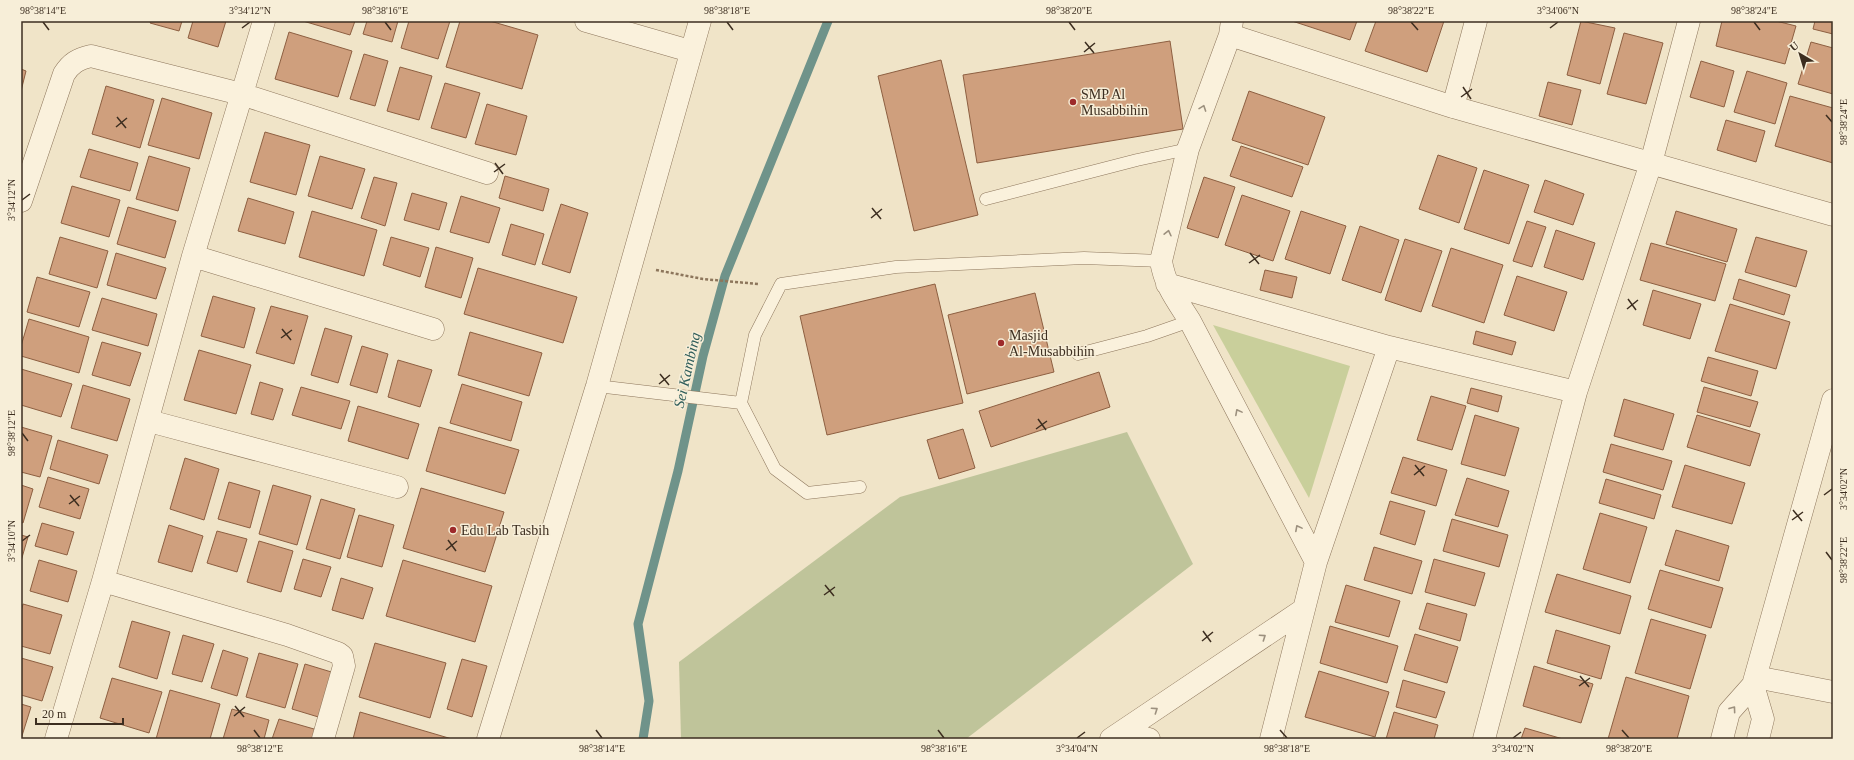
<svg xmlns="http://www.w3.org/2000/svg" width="1854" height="760" viewBox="0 0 1854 760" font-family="Georgia,serif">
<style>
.green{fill:#c9cf9b}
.cemetery{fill:#bfc49a}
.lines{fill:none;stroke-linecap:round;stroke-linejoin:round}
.stream{stroke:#6f938a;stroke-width:9}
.building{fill:#cf9f7d;stroke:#8d5f41}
.service-casing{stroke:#8d765c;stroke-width:13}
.minor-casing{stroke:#8d765c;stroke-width:23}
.path{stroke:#8d765c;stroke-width:2.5;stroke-dasharray:3 2;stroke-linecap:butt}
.service{stroke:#faf1dc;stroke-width:12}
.minor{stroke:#faf1dc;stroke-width:22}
.oneway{stroke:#9c907e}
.ticks{fill:none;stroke:#3d2e20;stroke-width:1.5}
.poi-dot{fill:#9e2a2b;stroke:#f7eed8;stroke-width:1.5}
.labels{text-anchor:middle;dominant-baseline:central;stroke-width:3;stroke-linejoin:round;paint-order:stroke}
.poi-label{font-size:14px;fill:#3d2e20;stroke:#f7eed8;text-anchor:start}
.water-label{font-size:15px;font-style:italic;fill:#2f5d5a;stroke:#f7eed8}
.neatline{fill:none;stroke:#3d2e20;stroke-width:1.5}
.ticks-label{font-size:10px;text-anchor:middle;fill:#3d2e20}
</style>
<rect width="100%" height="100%" fill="#f0e4c8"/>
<!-- green -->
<path class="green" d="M1213,325l137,41 -41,132z"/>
<!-- cemetery -->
<path class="cemetery" d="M1127,432l66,132 -227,175h-285l-2,-77 221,-165z"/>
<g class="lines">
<!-- stream -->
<path class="stream" d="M643,739l6,-38 -11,-77 40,-153 25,-115 22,-80 103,-255"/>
</g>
<!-- building -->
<path class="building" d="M151,21h31l-3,10 -29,-8z
M193,21h33l-8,26 -30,-9z
M303,21h52l-5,14z
M367,21h31l-6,21 -29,-8z
M409,21h41l-12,38 -37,-11z
M460,21h30l48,14 -16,54 -76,-22z
M1292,21h65l-7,19z
M1376,21h68l-17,51 -62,-21z
M1581,21l34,7 -15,56 -33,-9z
M1722,21h54l20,5 -11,38 -69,-18z
M1815,21h18v13l-20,-5z
M289,32l63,19 -14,46 -63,-18z
M1624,33l39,10 -17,61 -39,-10z
M1170,41l13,88 -206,34 -14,-88z
M1811,42l22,6v46l-35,-10z
M364,54l24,7 -13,45 -25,-7z
M941,60l37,155 -64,16 -36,-155z
M1701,61l33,10 -10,36 -34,-10z
M400,67l32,9 -13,44 -32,-9z
M21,69l5,2 -5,20z
M1747,71l40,12 -12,41 -41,-12z
M1548,82l33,8 -9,35 -33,-9z
M445,83l35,10 -14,45 -35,-10z
M106,86l48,14 -14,48 -48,-14z
M1249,91l76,26 -17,48 -76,-25z
M1790,96l43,12v55l-58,-17z
M162,98l50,15 -13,46 -51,-14z
M487,104l40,12 -11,39 -41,-11z
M1726,120l39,11 -9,31 -39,-12z
M265,132l45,13 -14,50 -46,-13z
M1241,146l62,21 -11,30 -62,-21z
M89,149l49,14 -8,28 -50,-14z
M1438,155l39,13 -18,55 -40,-14z
M149,156l41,12 -12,43 -42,-12z
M320,156l45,13 -13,40 -44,-13z
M1484,170l45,15 -20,59 -45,-15z
M505,176l44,13 -6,22 -44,-13z
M374,177l23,6 -12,43 -24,-8z
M1204,177l31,10 -17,51 -31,-10z
M1545,180l39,14 -11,31 -39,-13z
M72,186l48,14 -11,37 -48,-14z
M412,193l35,10 -8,27 -35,-10z
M1242,195l48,16 -17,50 -48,-16z
M461,196l39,12 -11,35 -39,-11z
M248,198l46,14 -9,32 -47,-13z
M561,204l27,9 -18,60 -28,-9z
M128,207l48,14 -11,37 -48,-14z
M312,211l65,19 -13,46 -65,-19z
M1301,211l45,15 -16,48 -45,-15z
M1676,211l61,18 -10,33 -61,-18z
M1527,221l19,6 -14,40 -19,-6z
M511,224l33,10 -9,31 -33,-10z
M1360,226l39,14 -18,53 -39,-13z
M1556,230l39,13 -12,37 -39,-13z
M60,237l48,14 -11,37 -48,-14z
M391,237l38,11 -9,29 -37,-12z
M1756,237l51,14 -11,36 -51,-15z
M1405,239l37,12 -21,61 -36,-12z
M1651,243l75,21 -11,37 -75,-21z
M436,247l37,11 -12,40 -36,-11z
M1451,248l52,17 -19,58 -52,-17z
M116,253l50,15 -10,31 -49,-14z
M478,268l99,29 -14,46 -99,-29z
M1265,270l32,7 -5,21 -32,-8z
M1517,276l50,16 -13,39 -50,-16z
M37,277l53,15 -11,35 -52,-15z
M1739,279l51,16 -6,20 -51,-16z
M935,284l28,119 -136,32 -27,-119z
M1653,290l48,14 -11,35 -47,-14z
M1035,293l19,79 -87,22 -19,-79z
M213,296l42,12 -11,40 -43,-12z
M102,298l55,16 -9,32 -56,-16z
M1730,304l60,18 -14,47 -61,-18z
M271,306l37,10 -14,48 -38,-11z
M29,319l60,18 -10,36 -58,-17v-10z
M325,328l27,8 -14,47 -27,-8z
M1476,331l40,11 -4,13 -39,-11z
M470,332l72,21 -13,43 -71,-21z
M102,342l39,11 -11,33 -38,-11z
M362,346l26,8 -11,39 -27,-8z
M199,350l52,15 -15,49 -52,-14z
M1708,357l50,14 -7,25 -50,-15z
M398,360l34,10 -12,37 -32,-10z
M21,369l51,15 -11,33 -40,-12z
M1099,372l11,35 -119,40 -12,-36z
M260,382l23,7 -10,31 -22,-6z
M462,384l60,18 -11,39 -61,-18z
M83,385l47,14 -13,42 -46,-13z
M301,387l49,14 -9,28 -49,-14z
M1704,387l54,15 -8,25 -53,-15z
M1471,388l31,8 -4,16 -31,-9z
M1431,396l35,10 -14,44 -35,-10z
M1624,399l50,15 -11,36 -49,-14z
M358,406l61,18 -11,35 -60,-18z
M1475,415l44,13 -14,48 -44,-12z
M1697,415l63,19 -10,32 -63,-19z
M21,427l31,9 -12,41 -19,-5z
M439,427l80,23 -14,44 -79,-23z
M963,429l12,39 -36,11 -12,-39z
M58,440l50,15 -9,29 -49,-15z
M1611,444l61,17 -9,29 -60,-18z
M1403,457l44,13 -11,36 -45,-13z
M185,458l34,11 -15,51 -34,-11z
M1685,465l60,18 -13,41 -60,-17z
M48,477l41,12 -9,30 -41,-12z
M1467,478l42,13 -11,36 -43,-12z
M1606,479l55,16 -7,24 -55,-16z
M229,482l31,9 -10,37 -32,-9z
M21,485l12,4 -10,34 -2,-1z
M273,485l38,11 -14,49 -38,-11z
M421,488l83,24 -19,60 -82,-24z
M321,499l34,10 -15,50 -34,-10z
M1390,501l35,10 -10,34 -35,-11z
M1600,513l47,14 -17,56 -47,-14z
M359,515l35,10 -12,42 -35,-10z
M1452,519l56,16 -9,32 -56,-16z
M42,523l32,9 -7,23 -32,-9z
M169,525l34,11 -11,36 -34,-10z
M1676,530l53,16 -10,35 -54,-16z
M217,531l30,8 -10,33 -30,-9z
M21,535l7,2 -7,24z
M259,541l34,10 -12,41 -34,-10z
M1374,547l48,14 -10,33 -48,-14z
M303,559l28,8 -10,30 -27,-8z
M1434,559l51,14 -10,33 -50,-14z
M39,560l38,11 -9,31 -38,-11z
M403,560l89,26 -17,56 -89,-26z
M1660,570l63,18 -12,40 -63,-19z
M1557,574l74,22 -11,38 -75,-22z
M341,578l32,10 -10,31 -31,-9z
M1346,585l54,16 -11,36 -54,-15z
M1427,603l40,11 -7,27 -41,-12z
M23,604l39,11 -12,39 -29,-8v-33z
M1651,619l55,16 -16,54 -55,-16z
M132,621l38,11 -13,47 -38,-12z
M1330,626l68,20 -11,37 -67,-20z
M1556,630l54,16 -9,33 -54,-16z
M1415,634l43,13 -11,36 -43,-13z
M183,635l31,9 -12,38 -30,-8z
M375,643l71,20 -16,55 -71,-21z
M223,650l25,8 -11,38 -26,-8z
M259,653l39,11 -13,44 -39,-11z
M21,658l32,9 -11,34 -21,-6z
M462,659l25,7 -15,51 -25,-8z
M305,664l33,10 -13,45 -33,-10z
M1534,666l59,18 -12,39 -58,-17z
M1319,671l70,21 -14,45 -70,-20z
M1626,677l63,19 -12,43h-69z
M112,678l50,14 -13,41 -49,-15z
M1403,680l42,12 -9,26 -40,-11z
M170,690l50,14 -10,35h-54z
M21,704l10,3 -10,32z
M232,709l37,11 -5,19h-41z
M360,712l92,27h-99z
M1394,712l44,13 -4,14h-48z
M279,719l42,12 -3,8h-46z
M1525,728l38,11h-42z"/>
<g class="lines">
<!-- service casing -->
<g class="service-casing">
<path id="service" d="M986,199l151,-39 51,-11
M1078,354l69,-18 43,-15
M597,386l144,17
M860,487l-53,6 -32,-24 -34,-66 14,-68 26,-51 115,-17 188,-9 77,3"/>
</g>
<!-- minor casing -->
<g class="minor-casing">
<path id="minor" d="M586,21l104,30
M1232,21l-2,14 -42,114 -27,112c4,25 16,39 29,60l126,241
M1230,35l223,72 380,108
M1453,107l23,-86
M21,201l43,-127c7,-11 14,-15 27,-18l150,38 246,79
M193,256l240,73
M1167,284l222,63 187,45
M149,421l248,66
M103,581l184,54 51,18 4,3 2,10 -21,73
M1756,677l77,15
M1753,685l10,34 -5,20
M1123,732l26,7
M56,739l47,-158 90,-325 71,-235
M488,739l109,-353 103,-365
M1111,739l192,-129
M1271,739l45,-177 73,-215
M1484,739l92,-347 75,-229 38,-142
M1722,739l7,-27 24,-27 80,-285"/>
</g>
<!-- path -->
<path class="path" d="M656,270l47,9 55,5"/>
<!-- service -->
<use href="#service" class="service"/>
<!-- minor -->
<use href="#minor" class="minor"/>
</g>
<!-- one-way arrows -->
<defs><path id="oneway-chevron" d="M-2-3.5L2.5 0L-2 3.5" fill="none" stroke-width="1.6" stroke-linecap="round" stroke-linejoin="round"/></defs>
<g class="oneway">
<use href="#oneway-chevron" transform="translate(1203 108) rotate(-70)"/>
<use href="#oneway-chevron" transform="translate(1168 233) rotate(-77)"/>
<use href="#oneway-chevron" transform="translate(1238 412) rotate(-118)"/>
<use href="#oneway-chevron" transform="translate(1298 528) rotate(-118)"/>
<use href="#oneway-chevron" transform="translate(1263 637) rotate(-34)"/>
<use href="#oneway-chevron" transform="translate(1733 709) rotate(-54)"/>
<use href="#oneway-chevron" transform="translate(1155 710) rotate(-34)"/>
</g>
<!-- ticks -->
<path class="ticks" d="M43,22l6,8M385,22l6,8M727,22l6,8M1069,22l6,8M1411,22l7,8M1754,22l6,8M242,28l8,-6M1550,28l8,-6M1085,42l9,11M1084,52l11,-9M1463,87l8,12M1461,97l11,-8M1826,115l6,7M117,117l9,11M116,127l11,-9M495,163l8,11M494,172l11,-8M22,200l8,-6M872,208l9,11M871,218l11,-9M1250,253l9,11M1249,263l11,-8M1628,299l8,11M1627,309l11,-9M282,329l9,11M281,338l11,-8M660,374l9,11M659,384l11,-9M1038,419l8,11M1036,429l11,-8M22,433l6,8M1415,465l9,11M1414,475l11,-9M70,495l9,11M1824,495l8,-6M69,504l11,-8M1793,510l9,11M1792,520l11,-8M448,540l8,11M22,541l8,-6M446,550l11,-9M1826,552l6,8M825,585l9,11M824,595l11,-8M1203,631l8,11M1202,641l11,-9M1580,676l9,11M1579,686l11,-8M235,706l9,11M234,716l11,-9M254,730l6,8M596,730l6,8M938,730l6,8M1280,730l7,8M1622,730l7,8M1077,738l8,-6M1513,738l8,-6"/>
<!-- markers -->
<g class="poi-dot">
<circle cx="1073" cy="102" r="4"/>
<circle cx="1001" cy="343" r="4"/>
<circle cx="453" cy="530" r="4"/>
</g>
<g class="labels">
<!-- poi labels -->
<g class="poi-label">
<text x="1081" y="94">SMP Al<tspan x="1081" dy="16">Musabbihin</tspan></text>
<text x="1009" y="335">Masjid<tspan x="1009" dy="16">Al-Musabbihin</tspan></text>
<text x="461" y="530">Edu Lab Tasbih</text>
</g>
<!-- water labels -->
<g class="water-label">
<text transform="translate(687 370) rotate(-77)">Sei Kambing</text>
</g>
</g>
<!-- border -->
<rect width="1854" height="760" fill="none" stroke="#f7eed8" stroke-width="44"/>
<!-- north arrow -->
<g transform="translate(1800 54) rotate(322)" stroke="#f7eed8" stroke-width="3" paint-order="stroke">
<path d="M0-3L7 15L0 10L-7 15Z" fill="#3d2e20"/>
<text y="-6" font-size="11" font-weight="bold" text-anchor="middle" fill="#3d2e20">U</text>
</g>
<!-- scale -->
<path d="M36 718v6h87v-6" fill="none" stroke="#3d2e20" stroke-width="2"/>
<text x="42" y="718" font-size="12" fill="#3d2e20" stroke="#f7eed8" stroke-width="3" paint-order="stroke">20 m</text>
<rect x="22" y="22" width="1810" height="716" class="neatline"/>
<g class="ticks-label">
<text x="43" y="14">98°38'14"E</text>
<text x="250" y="14">3°34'12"N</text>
<text x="385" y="14">98°38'16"E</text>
<text x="727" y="14">98°38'18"E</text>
<text x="1069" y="14">98°38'20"E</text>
<text x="1411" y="14">98°38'22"E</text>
<text x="1558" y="14">3°34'06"N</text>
<text x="1754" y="14">98°38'24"E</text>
<text transform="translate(1843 122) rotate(-90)" y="4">98°38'24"E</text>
<text transform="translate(11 200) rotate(-90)" y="4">3°34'12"N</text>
<text transform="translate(11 433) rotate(-90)" y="4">98°38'12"E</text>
<text transform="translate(1843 489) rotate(-90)" y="4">3°34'02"N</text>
<text transform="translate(11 541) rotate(-90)" y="4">3°34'10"N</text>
<text transform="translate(1843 560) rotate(-90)" y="4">98°38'22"E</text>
<text x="260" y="752">98°38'12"E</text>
<text x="602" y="752">98°38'14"E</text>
<text x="944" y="752">98°38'16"E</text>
<text x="1077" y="752">3°34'04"N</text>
<text x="1287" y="752">98°38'18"E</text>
<text x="1513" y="752">3°34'02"N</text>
<text x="1629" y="752">98°38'20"E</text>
</g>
</svg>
